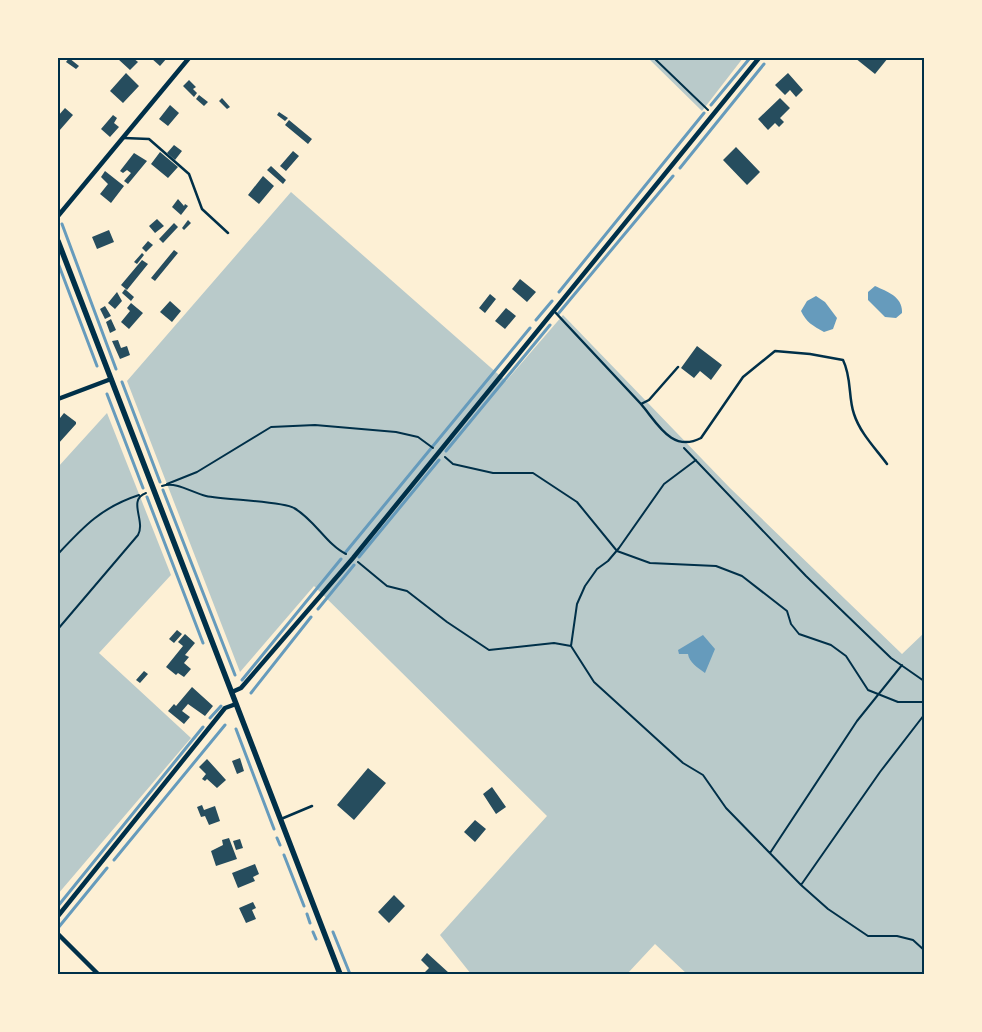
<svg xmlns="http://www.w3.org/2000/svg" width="982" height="1032" viewBox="0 0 982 1032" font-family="'Asap Condensed',sans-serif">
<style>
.green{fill:#b9caca}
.water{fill:#669bbc}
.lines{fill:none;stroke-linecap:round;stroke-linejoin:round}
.stream{stroke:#669bbc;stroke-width:3}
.building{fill:#264d5e}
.path{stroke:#003049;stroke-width:2}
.service{stroke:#003049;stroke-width:2.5}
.minor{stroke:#003049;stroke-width:4.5}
.tertiary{stroke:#003049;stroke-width:5.5}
.neatline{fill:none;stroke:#003049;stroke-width:2}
</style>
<rect width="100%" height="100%" fill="#fdf0d5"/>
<!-- green -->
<path class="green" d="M648,58h95l-41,53z
M291,192l215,189 57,-66 167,173 172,166 22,-21v341h-237l-32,-30 -28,30h-156l-31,-39 107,-119 -233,-230 -74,86 -113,-291z
M107,413l64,162 -72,78 92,85 -133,156v-427z"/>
<!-- water -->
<path class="water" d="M875,286c13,6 28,11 27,27l-6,5 -11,-1 -17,-17v-8z
M816,296l9,6 12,16 -4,11 -9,3c-11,-6 -18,-10 -23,-21l6,-10z
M703,635l12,14 -10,24c-7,-5 -16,-11 -17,-19h-9l-1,-4z"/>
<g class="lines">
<!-- stream -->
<path class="stream" d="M711,105l39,-47
M680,168l84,-104
M62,224l54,145
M58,263l39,103
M559,292l145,-179
M558,314l115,-138
M536,320l16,-19
M122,382l38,100
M107,394l36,94
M446,451l104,-126
M163,490l72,185
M147,497l56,146
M345,553l185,-225
M359,557l80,-97
M318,609l36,-44
M242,680l99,-121
M251,693l60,-76
M210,718l11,-12
M236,729l38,100
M277,838l3,7
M284,855l20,51
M114,860l111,-135
M58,906l145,-179
M307,914l3,9
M58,928l49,-60
M313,932l3,7
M333,932l17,42"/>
</g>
<!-- building -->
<path class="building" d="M69,58l10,8 -3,3 -10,-7z
M119,58h14l5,4 -8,8 -12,-11z
M151,58h16l-7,8z
M855,58h33l-13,16z
M126,73l13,13 -16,17 -13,-12z
M788,73l15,17 -7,7 -6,-7 -5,5 -10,-10z
M189,80l7,7 -3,2 4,4 -3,4 -11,-11z
M199,95l9,7 -4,4 -8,-7z
M222,98l8,9 -3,2 -8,-8z
M780,98l10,10 -10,10 4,4 -5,5 -4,-4 -7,7 -10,-11z
M170,105l9,8 -11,13 -9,-7z
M65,108l8,7 -14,16 -1,-15z
M279,112l9,6 -3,3 -8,-6z
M113,115l4,3 -3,5 5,4 -9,10 -9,-8z
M289,120l23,19 -4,5 -23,-19z
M174,145l8,6 -7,9 -8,-7z
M736,147l24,25 -13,13 -24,-25z
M293,151l6,5 -13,15 -6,-5z
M160,152l18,15 -10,11 -17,-14z
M134,153l13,8 -19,23 -4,-3 7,-8 -4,-3 -4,3 -3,-2z
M271,166l15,14 -3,4 -16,-14z
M105,171l19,15 -13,17 -11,-9 8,-10 -7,-7z
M263,176l11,10 -15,18 -11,-9z
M178,199l6,7 1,-2 3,2 -7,9 -9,-8z
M157,219l7,7 -9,7 -6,-7z
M188,220l3,3 -7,7 -2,-2z
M174,223l4,4 -15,16 -4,-4z
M109,230l5,12 -17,7 -5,-12z
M148,241l5,4 -7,7 -4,-4z
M174,250l4,3 -23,28 -4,-3z
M142,253l2,2 -7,9 -3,-2z
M142,260l6,4 -21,26 -6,-5z
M520,279l16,13 -9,10 -15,-13z
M125,289l9,8 -3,4 -9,-8z
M117,292l5,9 -7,8 -7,-6z
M490,294l6,5 -11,14 -6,-5z
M170,301l11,10 -9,11 -12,-10z
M131,303l12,10 -14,16 -8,-7 9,-11 -3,-3z
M105,306l6,10 -6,3 -5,-10z
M506,308l10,8 -11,13 -10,-8z
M111,319l5,11 -6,3 -4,-11z
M118,340l3,8 6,-2 3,9 -10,4 -8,-18z
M697,346l25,19 -11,15 -11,-9 -6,7 -13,-10z
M64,413l12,9v2l-18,20v-28l2,2z
M177,630l5,4 -8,9 -5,-4z
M185,634l10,9 -10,12 4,2 -5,6 7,6 -7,8 -6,-4 -2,2 -10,-8 17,-21 -5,-4z
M144,671l4,3 -8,9 -4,-3z
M192,687l21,19 -8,10 -17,-12 -6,7 8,6 -6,7 -16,-13 6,-7 2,2z
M240,758l4,13 -7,3 -5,-13z
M207,759l19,21 -9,8 -10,-9 -2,2 -3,-2 4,-5 -7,-7z
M368,768l18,15 -32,37 -17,-15z
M492,787l14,20 -10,7 -13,-20z
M202,805l2,5 11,-4 5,15 -11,4 -4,-9 -4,1 -4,-10z
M475,820l11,9 -11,13 -11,-10z
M229,838l8,21 -21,7 -5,-15 12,-6 -1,-5z
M240,839l3,9 -7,2 -3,-9z
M255,864l4,10 -6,3 2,4 -17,7 -6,-15z
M394,895l11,11 -16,17 -11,-11z
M253,902l3,6 -4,2 4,9 -10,4 -7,-15z
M427,953l22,20 -2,1h-24l6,-6 -8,-8z"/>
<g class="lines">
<!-- path -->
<path class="path" d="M654,58l54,52
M684,448l122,128 85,82 33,23
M445,457l8,7 40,9h40l44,29 40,49 33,12 66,3 26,10 45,35 4,13 8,10 32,11 15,11 22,34 30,12h26
M167,484l30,-12 74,-45 44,-2 81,7 22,5 15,11
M162,486c15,-5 30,7 44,10 18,4 76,5 88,12 20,11 33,37 52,46
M58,554c26,-28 44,-47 81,-59
M358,562l29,24 20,5 40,31 42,28 65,-7 17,3 23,36 89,81 20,12 23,33 75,77 27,24 40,27h29l16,4 11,10
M58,629l80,-94c8,-14 -11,-35 8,-42
M571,646l6,-42 8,-18 12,-17 11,-8 11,-13 45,-64 32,-24
M770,853l87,-132 45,-56
M801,885l79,-113 44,-57"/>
<!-- service -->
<path class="service" d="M124,138l25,1 40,35 13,35 26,24
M554,311l87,93
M678,367l-29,33 -8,4c17,20 31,49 60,34l42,-61 32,-26 35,3 33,6c9,18 5,37 11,54 6,19 22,35 33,50
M281,819l31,-13"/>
<!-- minor -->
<path class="minor" d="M58,216l131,-158
M58,399l53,-20
M232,692l9,-4 112,-130 406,-500
M58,916l167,-208 11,-4
M58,934l40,40"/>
<!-- tertiary -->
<path class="tertiary" d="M58,241l282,733"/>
</g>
<!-- border -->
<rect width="982" height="1032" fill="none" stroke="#fdf0d5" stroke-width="118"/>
<rect x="59" y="59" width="864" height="914" class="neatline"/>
</svg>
